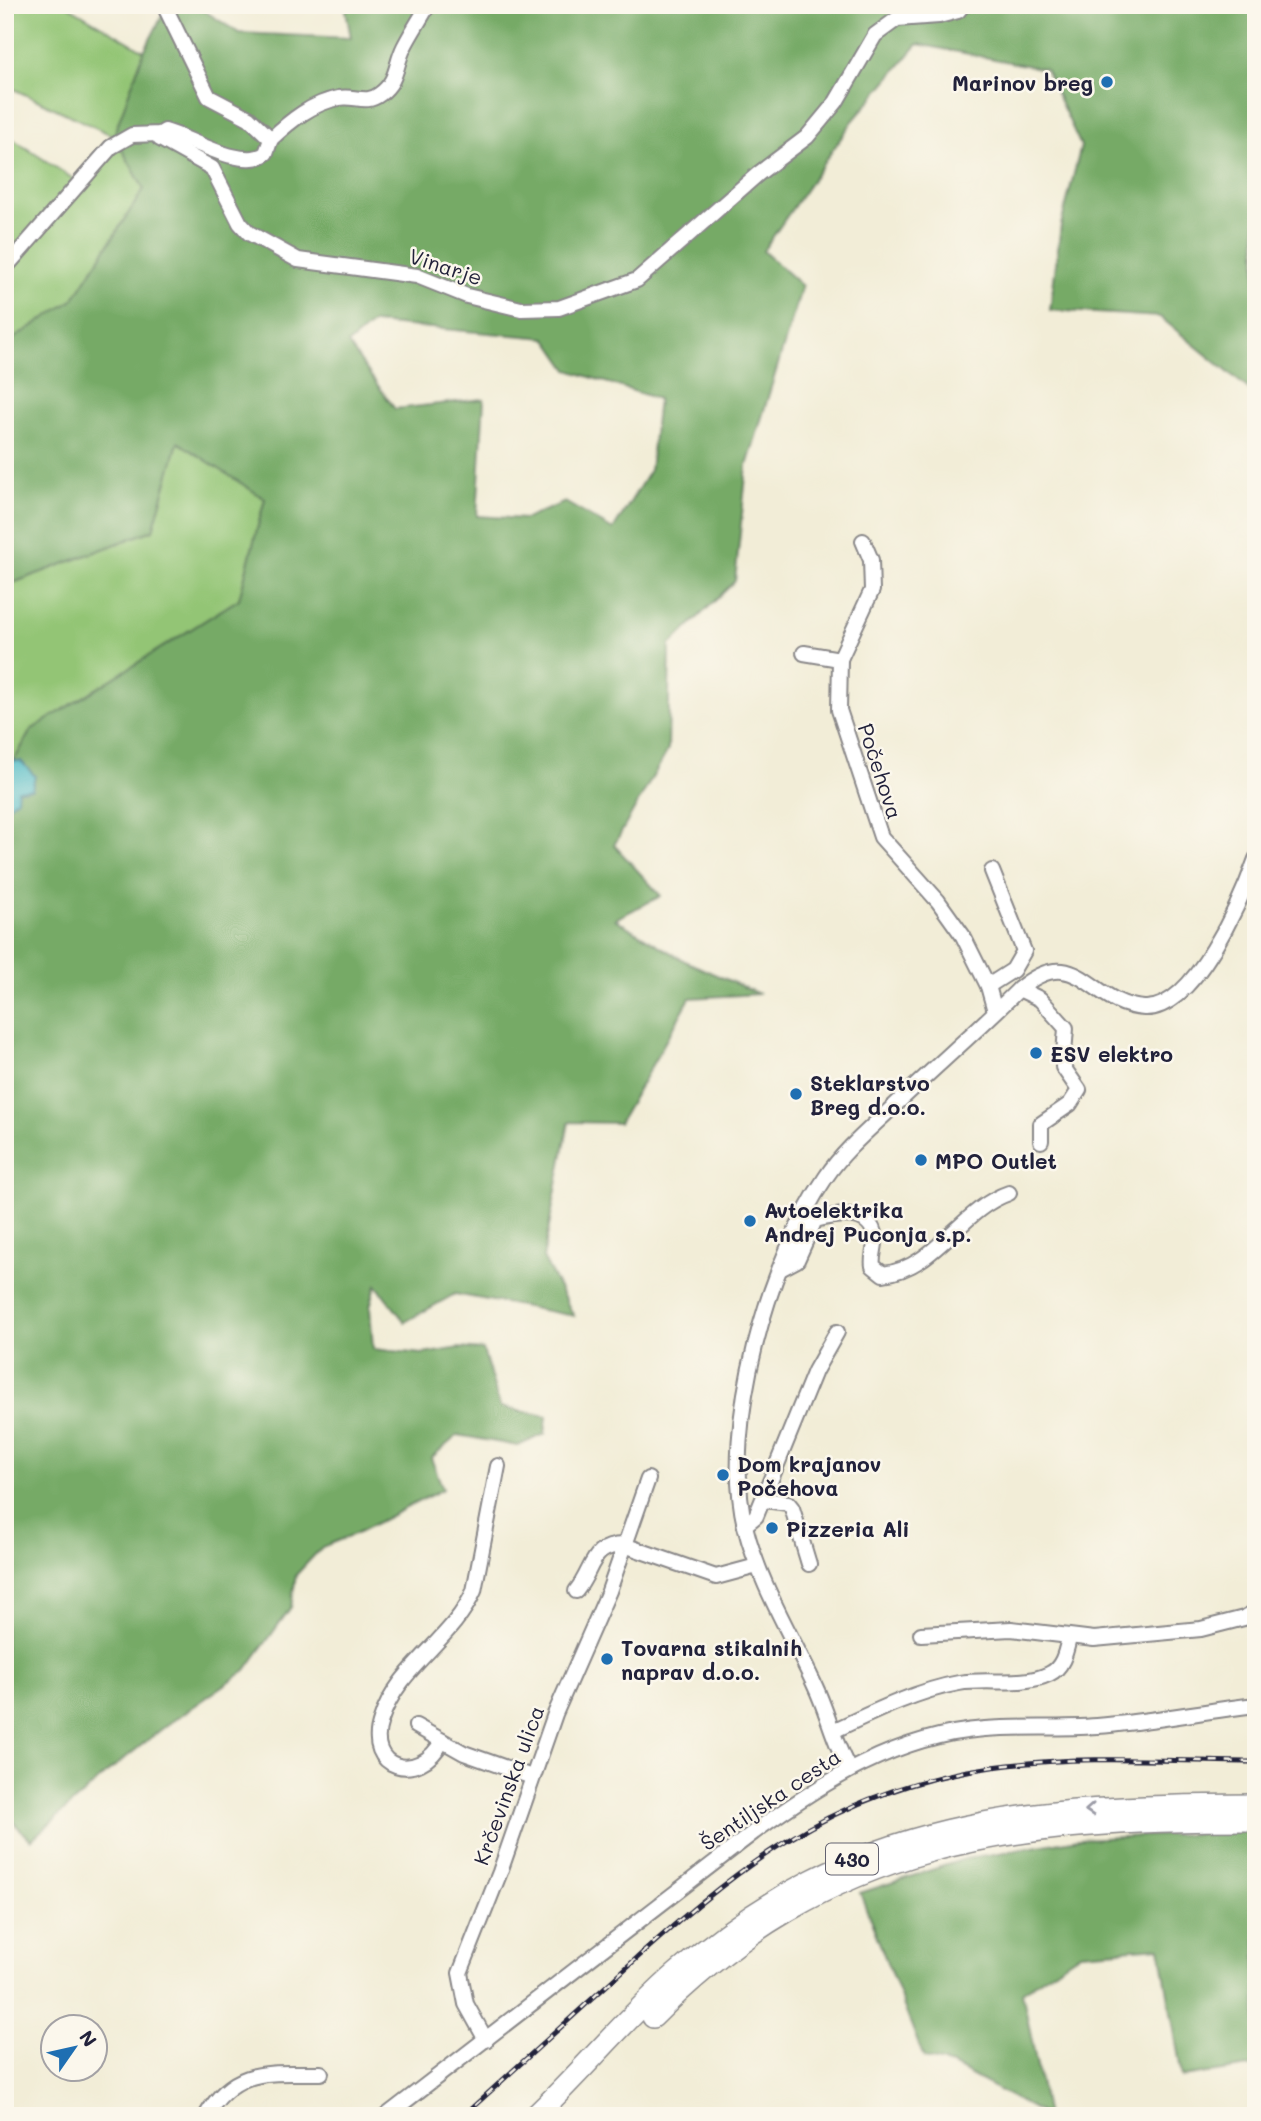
<svg xmlns="http://www.w3.org/2000/svg" width="1261" height="2121" viewBox="0 0 1261 2121" font-family="Mali,sans-serif">
	<style>
		.green { fill: #93c575; stroke: #5a7458; stroke-width: 2 }
		.forest { fill: #76aa66; stroke: #4c6650; stroke-width: 2; fill-rule: evenodd }
		.water { fill: #4bb9c4; stroke: #366e80; stroke-width: 2 }
		.lines { fill: none; stroke-linecap: round; stroke-linejoin: round }
		.minor-casing { stroke: #8a8889; stroke-width: 18 }
		.highway-casing { stroke: #8a8889; stroke-width: 24 }
		.minor { stroke: #fff; stroke-width: 14 }
		.highway { stroke: #fff; stroke-width: 21 }
		.rail-casing { stroke: #22223b; stroke-width: 5 }
		.rail { stroke: #fbf7ec; stroke-width: 2.5; stroke-dasharray: 8; stroke-linecap: butt }
		.oneway { stroke: #9c9ca7 }
		.poi-dot { fill: #1f6fb2; stroke: #fbf7ec; stroke-width: 2.5 }
		.labels { text-anchor: middle; dominant-baseline: central; stroke-width: 5; stroke-linejoin: round; paint-order: stroke }
		.shield { fill: #fbf7ec; stroke: #636270; stroke-width: 2 }
		.shield-label { font-size: 19px; font-weight: bold; fill: #22223b }
		.poi-label { font-size: 21px; font-weight: bold; fill: #22223b; stroke: #fbf7ec; text-anchor: start }
		.street-label { font-size: 21px; fill: #22223b; stroke: #fbf7ec }
	</style>
	<rect width="100%" height="100%" fill="#fbf7ec"/>
	<filter id="ink" filterUnits="userSpaceOnUse"><feTurbulence type="fractalNoise" baseFrequency=".0143" numOctaves="2"/><feDisplacementMap in="SourceGraphic" scale="14" xChannelSelector="R" yChannelSelector="G"/><feConvolveMatrix kernelMatrix="1 2 1 2 8 2 1 2 1" color-interpolation-filters="sRGB"/></filter>
	<filter id="wash" filterUnits="userSpaceOnUse"><feTurbulence type="fractalNoise" baseFrequency=".00686" numOctaves="4" result="noise"/><feDisplacementMap in="SourceGraphic" scale="28" xChannelSelector="R" yChannelSelector="G"/><feGaussianBlur stdDeviation="1.57" result="paint"/><feColorMatrix in="noise" values="0 0 0 0 0 0 0 0 0 0 0 0 0 0 0 0 0 1.4 0 .05"/><feComposite in="paint" operator="in"/></filter>
	<g filter="url(#wash)">
		<rect width="100%" height="100%" fill="#f2edd7"/>
		<g class="green">
			<path d="M5,5h61l78,46 -30,84 30,54 -71,111 -68,44v-210l70,46 39,-44 -109,-51z"/>
			<path d="M178,442l87,56 -26,101 -208,131 -17,31 -9,-13v-162l148,-56z"/>
		</g>
		<g class="forest">
			<path d="M168,5h27l44,28 112,5 -6,-33h911v390l-96,-78 -110,-7 11,-85 20,-79 -36,-77 -127,-25 -66,78 -89,129 39,35 -55,180 -12,115 -65,64 -2,105 -54,95 47,51 -46,23 70,42 74,33 -69,4 -71,125 -50,-1 -26,136 31,58 -119,-22 -50,28 -29,-37 -6,22 3,42 50,5 36,-6 24,2 17,57 47,9 -2,18 -27,12 -60,-11 -27,23 12,31 -86,44 -35,14 -26,28 -5,32 -45,63 -79,55 -58,46 -78,69 -21,-21 -5,3v-1012l9,-49 17,-31 208,-131 26,-100 -87,-57 -25,88 -148,56v-242l68,-44 71,-111 -30,-54 30,-84zM373,323l173,15 22,32 90,29 -8,71 -37,60 -48,-28 -40,17 -48,-3 7,-117 -89,10 -47,-65z"/>
			<path d="M1256,1831v235l-74,11 -22,-130 -80,6 -58,39 25,124 -95,-51 -28,-7 -64,-165 105,-34 113,-20z"/>
		</g>
		<path class="water" d="M5,748l9,13h7l14,15 -3,13 -14,1 -1,9 -12,11z"/>
	</g>
	<g filter="url(#ink)">
		<g class="lines">
			<g class="minor-casing">
				<g id="minor">
					<path d="M160,134v5l52,29 28,55 9,10 49,27 119,16 50,20 54,13 38,-1 78,-28 121,-106 49,-37 29,-35 39,-67 22,-16 42,-3 19,-5 5,-6"/>
					<path d="M271,139c19,-18 41,-36 68,-41 16,-3 27,7 41,-4 18,-13 15,-29 24,-47 7,-14 16,-27 24,-42"/>
					<path d="M5,268l106,-121 21,-12 28,-1 5,-3c26,7 79,40 101,22l5,-14 -22,-21 -40,-21 -45,-92"/>
					<path d="M863,541l8,19 1,30 -32,69 -1,51 42,127 57,64 25,35 25,50 7,25"/>
					<path d="M804,653l36,6"/>
					<path d="M988,986l25,-16 11,-19 -32,-80"/>
					<path d="M1019,989l21,10 26,29 -3,39 16,23 -9,14 -29,20v17"/>
					<path d="M780,1269l17,-9 18,-40c20,-5 56,-13 60,18 1,10 -4,19 -2,28l10,8c52,-5 78,-65 126,-81"/>
					<path d="M764,1500l24,3 4,5 17,56"/>
					<path d="M745,1525l11,-9 59,-145 22,-39"/>
					<path d="M576,1591c18,-22 14,-46 48,-46l92,32 41,-11"/>
					<path d="M921,1634l90,-5 83,10 107,-10 43,-11 12,-7"/>
					<path d="M416,1726l48,27 68,24"/>
					<path d="M833,1731c38,-18 85,-41 126,-48 29,-5 63,4 90,-9 14,-6 17,-23 20,-36"/>
					<path d="M442,1741c-23,44 -78,28 -61,-21 17,-54 71,-79 93,-129l24,-125"/>
					<path d="M849,1769c-15,-25 -21,-56 -34,-83 -24,-52 -56,-103 -70,-160 -24,-99 24,-266 81,-349 18,-27 45,-49 69,-72 41,-39 84,-76 124,-116 59,-49 70,16 125,19 50,3 98,-110 112,-149"/>
					<path d="M486,2040l-20,-36 -6,-31 40,-101 55,-158 54,-123 39,-112"/>
					<path d="M206,2116c29,-51 66,-42 115,-43"/>
					<path d="M386,2116l368,-284c69,-50 143,-97 231,-103 37,-3 74,0 112,-3 53,-4 106,-15 159,-21"/>
				</g>
			</g>
			<g class="highway-casing">
				<g id="highway">
					<path d="M653,2017c178,-180 361,-197 603,-197"/>
					<path d="M535,2116c49,-46 92,-100 142,-143 180,-157 350,-167 579,-168"/>
				</g>
			</g>
			<use href="#minor" class="minor"/>
			<use href="#highway" class="highway"/>
			<g class="rail-casing">
				<path id="rail" d="M463,2116c51,-46 102,-93 153,-139 116,-106 214,-187 376,-210 86,-12 177,-6 264,-5"/>
			</g>
			<use href="#rail" class="rail"/>
		</g>
		<defs><path id="oneway-chevron" d="M-2-3.5L2.5 0L-2 3.5" fill="none" stroke-width="1.6" stroke-linecap="round" stroke-linejoin="round" transform="scale(1.75)"/></defs>
		<use class="oneway" href="#oneway-chevron" transform="translate(1090 1810) rotate(177)"/>
	</g>
	<g class="poi-dot">
		<circle cx="1107" cy="82" r="7"/>
		<circle cx="1036" cy="1053" r="7"/>
		<circle cx="796" cy="1094" r="7"/>
		<circle cx="921" cy="1160" r="7"/>
		<circle cx="750" cy="1221" r="7"/>
		<circle cx="723" cy="1475" r="7"/>
		<circle cx="772" cy="1528" r="7"/>
		<circle cx="607" cy="1659" r="7"/>
	</g>
	<g class="labels">
		<rect class="shield" x="826" y="1843.5" width="52" height="31" rx="5"/>
		<g class="shield-label">
			<text x="852" y="1859">430</text>
		</g>
		<g class="poi-label">
			<text x="1093" y="82" text-anchor="end">Marinov breg</text>
			<text x="1050" y="1053">ESV elektro</text>
			<text x="810" y="1082">Steklarstvo<tspan x="810" dy="24">Breg d.o.o.</tspan></text>
			<text x="935" y="1160">MPO Outlet</text>
			<text x="764" y="1209">Avtoelektrika<tspan x="764" dy="24">Andrej Puconja s.p.</tspan></text>
			<text x="737" y="1463">Dom krajanov<tspan x="737" dy="24">Počehova</tspan></text>
			<text x="786" y="1528">Pizzeria Ali</text>
			<text x="621" y="1647">Tovarna stikalnih<tspan x="621" dy="24">naprav d.o.o.</tspan></text>
		</g>
		<g class="street-label">
			<text transform="translate(446 266) rotate(18)">Vinarje</text>
			<text transform="translate(881 771) rotate(72)">Počehova</text>
			<text transform="translate(508 1785) rotate(-70)">Krčevinska ulica</text>
			<text transform="translate(770 1799) rotate(-34)">Šentiljska cesta</text>
		</g>
	</g>
	<rect width="1261" height="2121" fill="none" stroke="#fbf7ec" stroke-width="28"/>
	<g transform="translate(74 2048) rotate(56)"><circle r="33" fill="#fbf7ec" stroke="#a4a2a5" stroke-width="2"/>
	<path d="M0-5L12 26L0 18L-12 26Z" fill="#1f6fb2"/>
	<text y="-10" font-size="19" font-weight="bold" text-anchor="middle" fill="#22223b">N</text>
	</g>
</svg>
